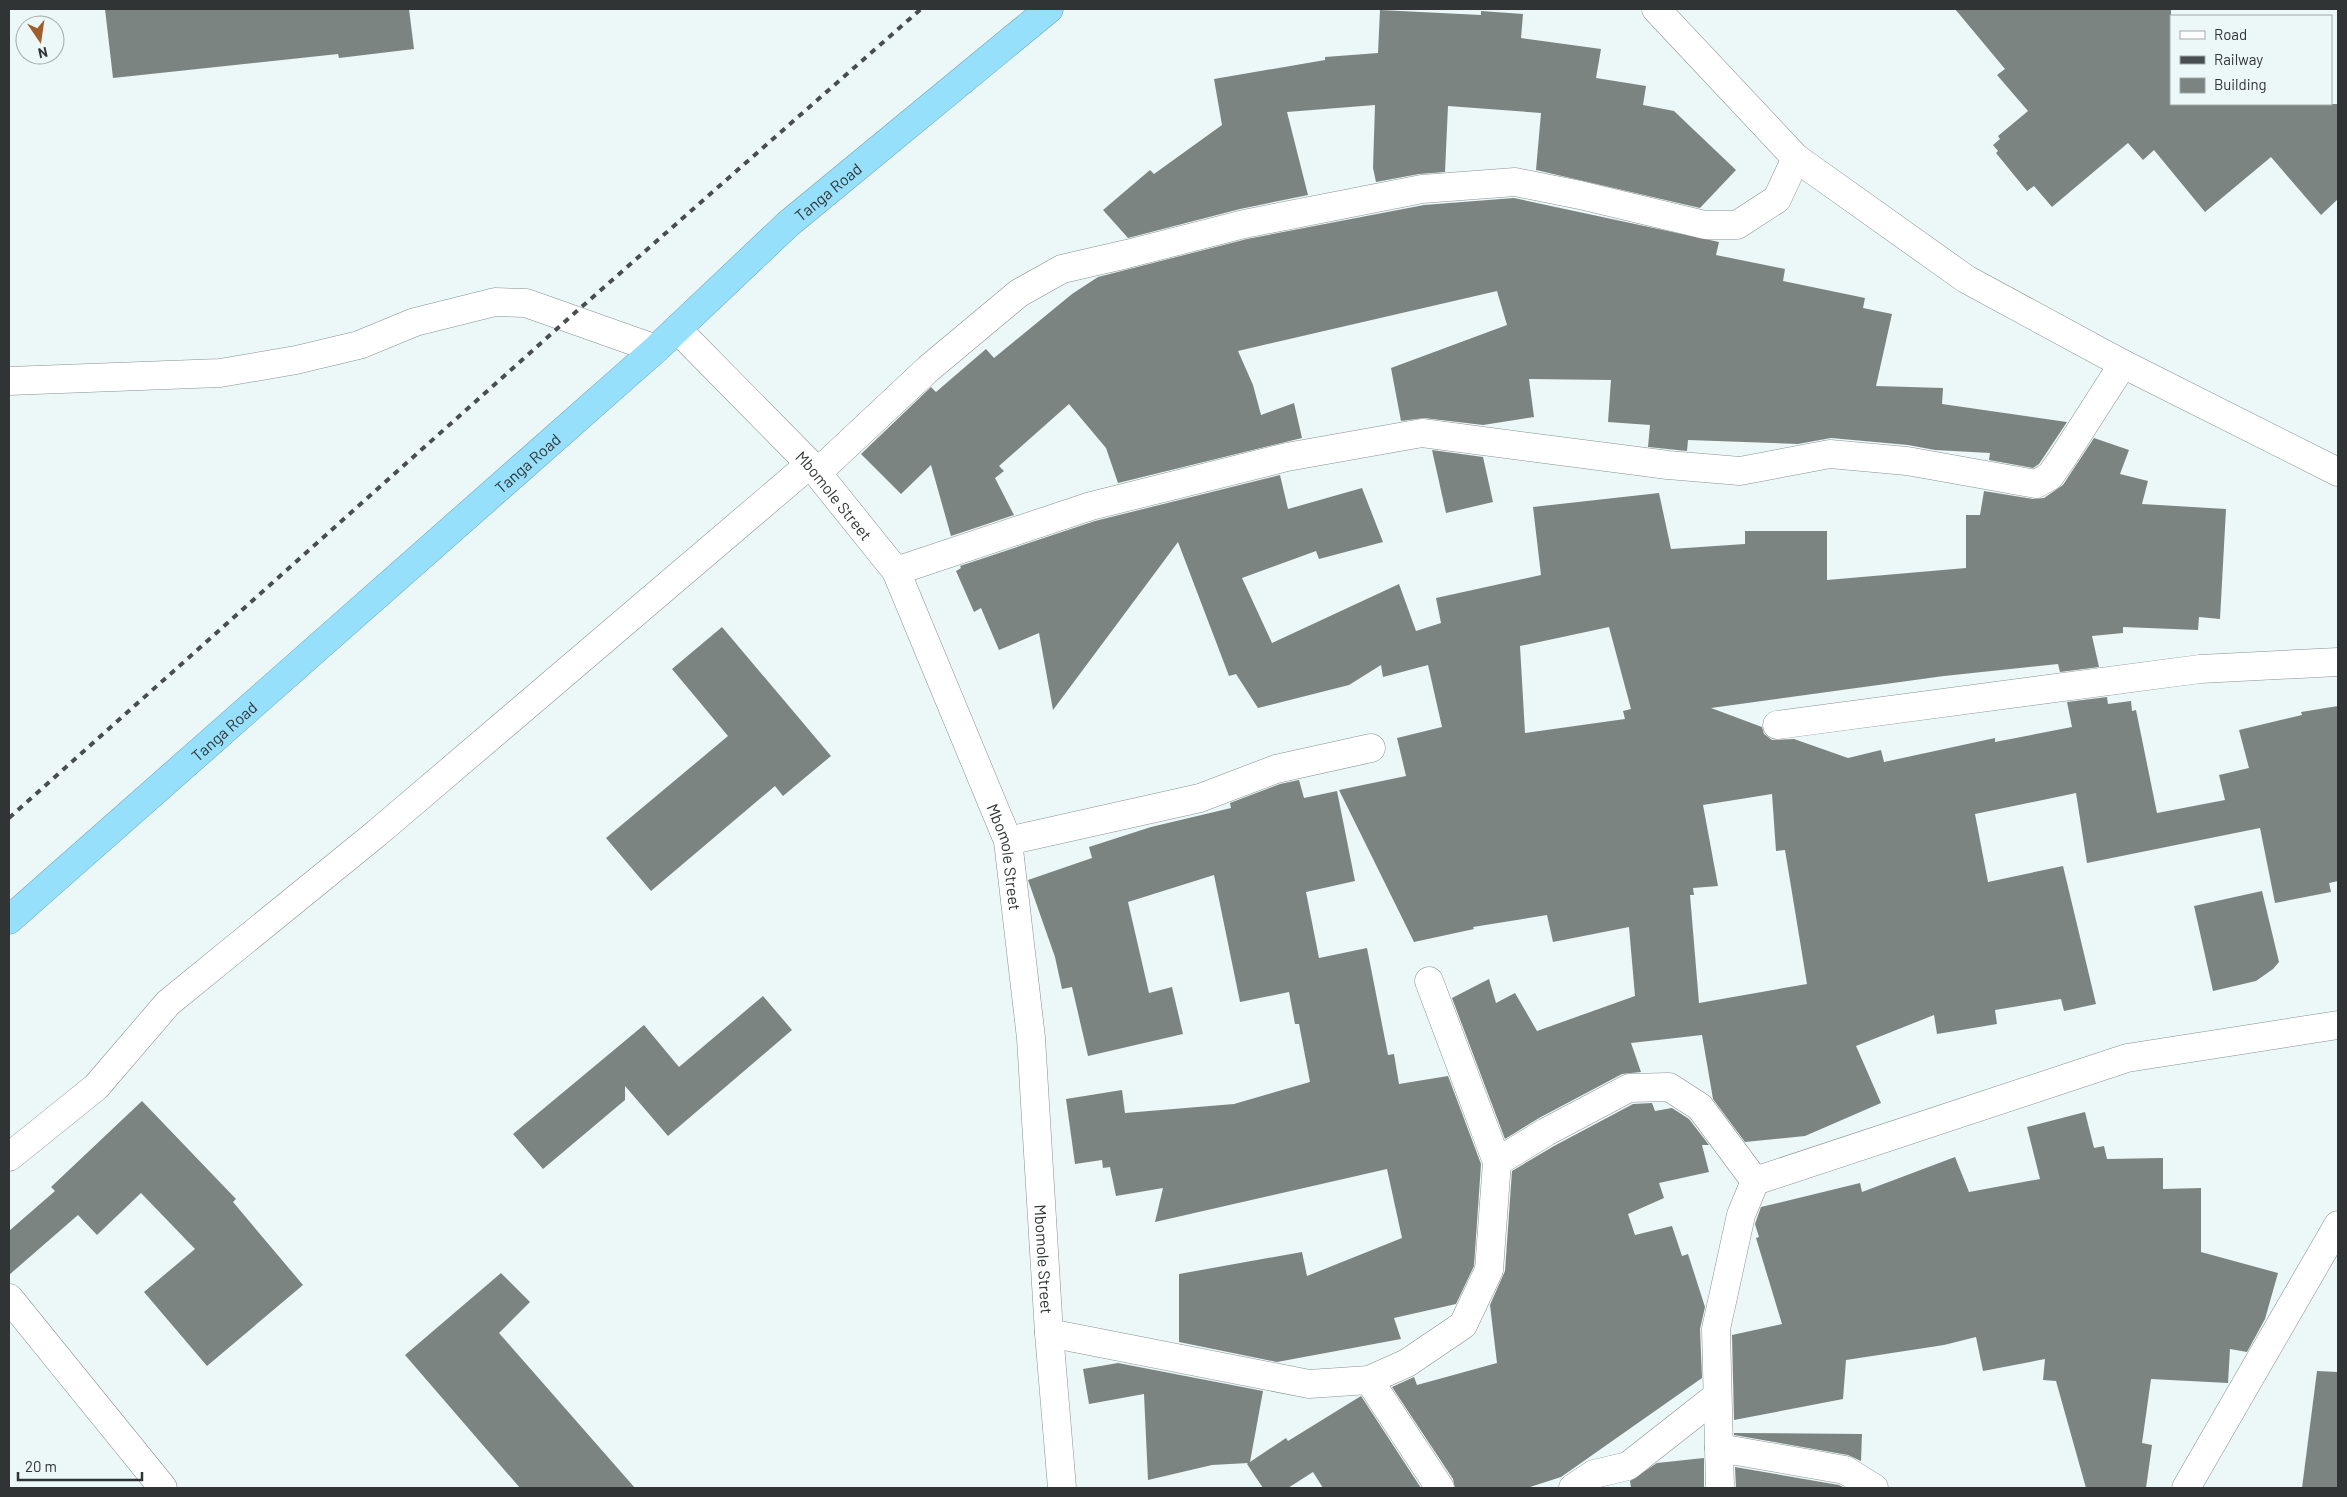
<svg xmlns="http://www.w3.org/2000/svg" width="2347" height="1497" viewBox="0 0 2347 1497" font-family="Barlow,sans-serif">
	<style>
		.building { fill: #7c8481; fill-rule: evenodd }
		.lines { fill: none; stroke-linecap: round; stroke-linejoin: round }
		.minor-casing { stroke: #879191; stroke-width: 29 }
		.highway-casing { stroke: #72a4b6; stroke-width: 29 }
		.minor { stroke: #fff; stroke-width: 28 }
		.highway { stroke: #96e0fc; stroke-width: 28 }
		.rail { stroke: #484d4d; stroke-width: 4; stroke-dasharray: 6 6; stroke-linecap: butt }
		.labels { text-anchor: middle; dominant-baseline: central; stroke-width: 4; stroke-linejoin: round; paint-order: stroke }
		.street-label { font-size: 16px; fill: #303434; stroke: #ecf7f7 }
	</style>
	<rect width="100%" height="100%" fill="#ecf7f7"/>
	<g class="building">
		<path d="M105,9h304l5,40 -75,9 -1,-4 -225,24z"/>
		<path d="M1955,9h216v95h167v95l-17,16 -50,-58 -66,55 -51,-62 -11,10 -15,-17 -76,64 -18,-21 -7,5 -31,-38 2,-2 -5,-6 7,-6 -2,-3 30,-25 -31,-36 8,-6z"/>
		<path d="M1380,10l101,5v-4l42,3 -2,24 80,11 -5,29 50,8 -3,19 31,6 62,59 -36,38 -164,-38 5,-57 -93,-7 -3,66 -26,2 -43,8 -3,-14 2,-63 -88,7 21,83 -68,14 -112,29 -25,-28 47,-40 4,4 68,-49 -8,-46 111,-19v-3l53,-4z"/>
		<path d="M1514,198l205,44 -3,13 69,14 -2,12 82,17 -2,10 29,6 -16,72 67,2 -1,16 125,18 -28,42 -6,4 -44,-8 1,-7 -55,-3 -27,-5 -77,-7 -33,6 -110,-4 -1,11 -39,-4 2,-22 -42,-3 3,-42 -82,-1 5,38 -51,8 -59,-7 -23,3 -10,-53 116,-43 -10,-34 -259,60 15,34 8,30 33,-12 8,35 -184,45 -12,-35 -37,-44 -70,62 5,5 -9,7 19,37 -63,21 -20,-71 -30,29 -40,-40 70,-67 5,5 50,-43 8,9 78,-64 26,-17 149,-38 177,-34z"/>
		<path d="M2094,438l35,12 -9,24 28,7 -6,23 84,5 -6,110 -21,-2 -1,13 -75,-3v6l-31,3 7,31 -39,5 -2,-8 -114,12 -233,32 51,19 2,7 8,6 22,-1 54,19 33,-8 3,12 111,-24v4l77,-15 -5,-25 40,-5 1,7 23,-3 1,10 4,-1 21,103 68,-13 -6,-25 30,-7 -10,-38 63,-15 -1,-3 37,-6v175l-9,2 2,9 -56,11 -15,-75 -173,35 -11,-70 -101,21 13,68 75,-16 33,138 -32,7 -3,-12 -66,11 2,14 -60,10 -3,-19 -78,31 25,57 -76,33 -60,6 -32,-43 -11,-64 -71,8 10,29 -19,2 -83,44 -34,21 -53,-141 37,-19 7,24 19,-10 22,38 98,-35 -6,-69 -76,15 -6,-27 -74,12 1,2 -60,13 -75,-152 67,-14 -9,-38 45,-11 -14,-62 -45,12 -2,-12 -32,20 -91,23 -22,-34 -7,2 -51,-134 -125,168 -14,-77 -40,17 -18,-42 -7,4 -18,-41 5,-3 -1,-2 135,-45 185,-46 8,34 74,-21 21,54 -64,17 -3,-8 -74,27 30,65 127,-59 17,47 25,-8 -5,-25 105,-23 -8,-68 126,-14 12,56 74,-5v-13h82v49l139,-12v-53h14l4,-24 49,8 11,-1 19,-13zM1609,627l22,82 -8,2 2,8 -100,14 -5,-87zM1772,794l4,57 9,-1 22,134 -108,19 -9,-108h4l-1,-7 25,-2 -15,-81z"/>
		<path d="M1432,450l51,7 10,45 -47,11z"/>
		<path d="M722,627l109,129 -48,40 -8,-10 -124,105 -45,-53 122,-102 -56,-67z"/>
		<path d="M1299,780l5,18 33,-7 18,90 -49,11 13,66 48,-10 21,107 6,-1 5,30 49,-8 33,88 -7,102 -18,38 -62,14 7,21 -124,23 -98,-20v-68l123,-22 5,24 95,-38 -15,-69 -232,53 8,-34 -47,8 -6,-29 -7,1 -1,-8 -27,4 -9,-65 56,-9 3,23 109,-9 76,-22 -11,-58h-4l-6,-32 -49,10 -26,-127 -86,27 21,91 23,-6 11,47 -95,22 -16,-69 -10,2 -7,-32 -27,-77 64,-22 -3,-11 62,-20 80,-19 -1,-5 50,-19z"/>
		<path d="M2262,891l17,71 -6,7 -17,12 -43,10 -19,-85z"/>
		<path d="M763,996l29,34 -124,106 -43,-50v14l-82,69 -30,-35 131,-109 35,42z"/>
		<path d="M142,1101l94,98 -3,3 70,83 -96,81 -63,-74 51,-43 -54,-56 -44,42 -19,-20 -69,60v-44l46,-40 -4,-4z"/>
		<path d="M1652,1103l3,8 17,-3 17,11 20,26h-7l7,27 -50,11 5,15 -36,16 7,21 37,-9 10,30 6,-2 17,53 -5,22 2,49 -141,99 -34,11h-72l-2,-9 -61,-92 22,-10 3,8 80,-22 -7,-58 15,-34 7,-100 42,-25 79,-42z"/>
		<path d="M2085,1112l9,36 10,-2 3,13 56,-1v31l38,-1v64l77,21 -13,46 -18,33 -17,-3 -2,34 -77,-4 -9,64 10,2 -6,43h-60l-30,-107 -13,-1 2,-21 -62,12 -7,-34 -32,8 -98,15 -3,39 -109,21 -2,-85 50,-11 -26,-86 3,-1 -4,-13 6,-17 99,-24 2,9 93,-35 14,35 71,-13 -13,-52z"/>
		<path d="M501,1273l29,29 -31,31 136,155h-115l-115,-133z"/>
		<path d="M1118,1363l145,28 -13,71 36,-24 2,3 73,-45 60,92h-98l-10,-16 -25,16h-25l-16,-24 1,-1 -36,2 -64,15 -4,-86 -55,10 -6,-35z"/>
		<path d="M2317,1371l21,1v116h-36z"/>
		<path d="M1734,1433l128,1 -1,27 -13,-6 -114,-20z"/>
		<path d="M1704,1458v30h-73l-1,-7 27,-18z"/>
		<path d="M1735,1467l104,18 6,3h-109z"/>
	</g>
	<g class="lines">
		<g class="minor-casing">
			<g id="minor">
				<path d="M1656,9l140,149 170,121 157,85 215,108"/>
				<path id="s1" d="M677,329l133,135 86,107 112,270 23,197 18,295 13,155"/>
				<path d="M9,381l211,-8 76,-13 63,-15 56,-23 80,-20 31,1 130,46"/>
				<path d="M817,473l111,-104 91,-76 43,-24 65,-15 117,-30 178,-35 93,-7 65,13 125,30h32l40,-26 19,-41"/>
				<path d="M896,571l195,-65 196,-49 135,-24 246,32 72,6 90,-17 77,7 129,23 14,-8 12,-17 61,-95"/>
				<path d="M1777,725l423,-56 138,-7"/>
				<path d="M1008,841l192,-43 76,-29 95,-21"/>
				<path d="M9,1157l87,-70 72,-84 209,-170 433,-369"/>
				<path d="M1497,1162l49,-30 83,-44 40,-1 31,20 55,74"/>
				<path d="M9,1298l154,190"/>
				<path d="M1049,1333l260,51 60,-4 38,-17 56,-38 26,-55 8,-108 -68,-181"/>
				<path d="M1369,1380l71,108"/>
				<path d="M1719,1448l126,22 29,18"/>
				<path d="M1573,1488l21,-14 34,-8 89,-70"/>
				<path d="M1720,1488l-4,-159 25,-114 14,-34 372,-123 211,-33"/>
				<path d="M2186,1488l152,-263"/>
			</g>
		</g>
		<g class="highway-casing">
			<g id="highway">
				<path id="s2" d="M9,920l647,-571 132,-125 261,-215"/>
			</g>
		</g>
		<use href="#minor" class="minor"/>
		<use href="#highway" class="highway"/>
		<path class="rail" d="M9,818l560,-500 352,-309"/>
	</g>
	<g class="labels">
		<g class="street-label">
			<text stroke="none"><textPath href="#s2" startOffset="1096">Tanga Road</textPath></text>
			<text stroke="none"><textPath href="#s2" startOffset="691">Tanga Road</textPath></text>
			<text stroke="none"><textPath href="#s1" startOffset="229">Mbomole Street</textPath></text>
			<text stroke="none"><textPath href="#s2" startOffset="286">Tanga Road</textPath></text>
			<text stroke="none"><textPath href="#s1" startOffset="634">Mbomole Street</textPath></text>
			<text stroke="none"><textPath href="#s1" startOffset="1039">Mbomole Street</textPath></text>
		</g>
	</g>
	<rect width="2347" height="1497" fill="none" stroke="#303434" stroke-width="20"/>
	<rect x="2170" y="15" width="162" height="90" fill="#ecf7f7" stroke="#a1a9a9"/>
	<rect x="2180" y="31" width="25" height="8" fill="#ffffff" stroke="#a1a9a9"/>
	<text x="2214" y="40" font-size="15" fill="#303434">Road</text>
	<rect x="2180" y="56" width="25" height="8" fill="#484d4d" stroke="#a1a9a9"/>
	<text x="2214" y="65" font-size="15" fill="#303434">Railway</text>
	<rect x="2180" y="78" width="25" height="15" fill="#7c8481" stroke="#a1a9a9"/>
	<text x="2214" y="90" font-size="15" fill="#303434">Building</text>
	<g transform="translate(40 40) rotate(167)"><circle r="24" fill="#ecf7f7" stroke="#a1a9a9"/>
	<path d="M0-4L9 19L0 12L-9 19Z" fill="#a05f2a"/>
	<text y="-8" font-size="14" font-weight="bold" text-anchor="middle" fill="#303434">N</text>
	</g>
	<path d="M18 1472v8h124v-8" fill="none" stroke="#303434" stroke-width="2.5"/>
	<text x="25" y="1472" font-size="15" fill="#303434" stroke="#ecf7f7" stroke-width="4" paint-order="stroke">20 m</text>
</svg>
